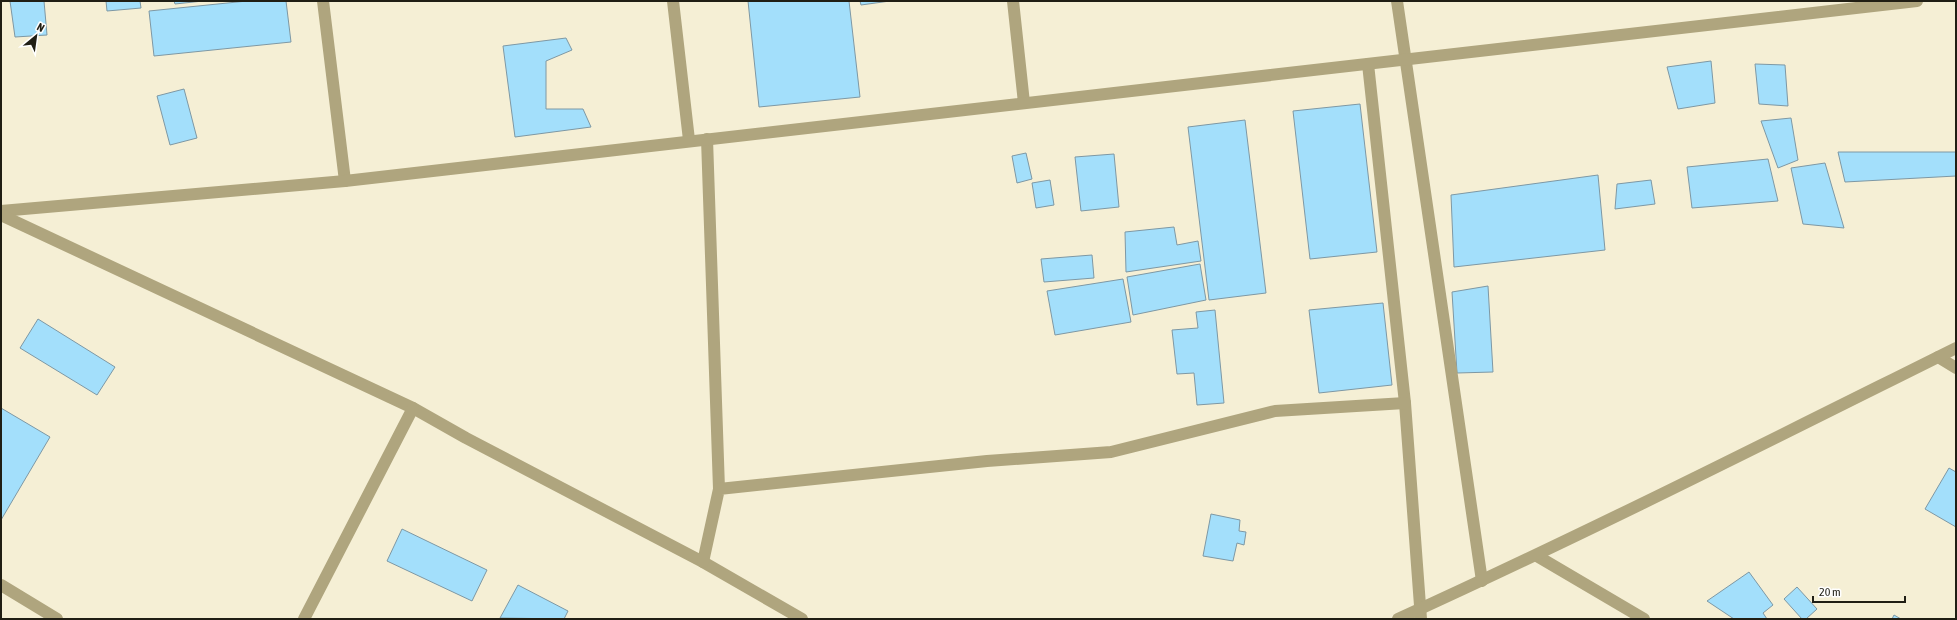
<svg xmlns="http://www.w3.org/2000/svg" width="1957" height="620" viewBox="0 0 1957 620" font-family="'Asap Condensed',sans-serif">
	<style>
		.building { fill: #a3dffb; stroke: #7e98a4 }
		.lines { fill: none; stroke-linecap: round; stroke-linejoin: round }
		.street { stroke: #afa57e; stroke-width: 12 }
	</style>
	<rect width="100%" height="100%" fill="#f5efd5"/>
	<g class="building">
		<path d="M10,1h34l3,34 -32,2z"/>
		<path d="M106,1h34l1,7 -34,3z"/>
		<path d="M174,1h29l-28,3z"/>
		<path d="M247,1h39l5,41 -137,14 -5,-45z"/>
		<path d="M748,1h101l11,96 -101,10z"/>
		<path d="M860,1h30l-29,4z"/>
		<path d="M566,38l6,12 -26,11v48h37l8,18 -76,10 -12,-91z"/>
		<path d="M1711,61l4,42 -37,6 -11,-42z"/>
		<path d="M1755,64l30,1 3,41 -29,-2z"/>
		<path d="M184,89l13,49 -27,7 -13,-49z"/>
		<path d="M1360,104l17,148 -67,7 -17,-148z"/>
		<path d="M1791,118l7,42 -20,8 -17,-47z"/>
		<path d="M1245,120l21,173 -57,7 -21,-173z"/>
		<path d="M1838,152h118v24l-111,6z"/>
		<path d="M1026,153l6,26 -15,4 -5,-27z"/>
		<path d="M1114,154l5,53 -38,4 -6,-54z"/>
		<path d="M1768,159l10,42 -86,7 -5,-41z"/>
		<path d="M1825,163l19,65 -41,-4 -12,-56z"/>
		<path d="M1598,175l7,75 -151,17 -3,-72z"/>
		<path d="M1050,180l4,25 -18,3 -4,-25z"/>
		<path d="M1651,180l4,24 -40,5 2,-25z"/>
		<path d="M1174,227l3,18 21,-4 3,20 -75,11 -1,-40z"/>
		<path d="M1092,255l2,23 -50,4 -3,-23z"/>
		<path d="M1200,264l6,36 -73,15 -6,-38z"/>
		<path d="M1123,279l8,43 -76,13 -8,-44z"/>
		<path d="M1488,286l5,86 -36,1 -5,-81z"/>
		<path d="M1383,303l9,82 -73,8 -10,-83z"/>
		<path d="M1215,310l9,93 -27,2 -3,-32 -17,1 -5,-44 26,-2 -2,-16z"/>
		<path d="M38,319l77,48 -18,28 -77,-47z"/>
		<path d="M1,408l49,29 -49,83z"/>
		<path d="M1949,468l7,4v55l-31,-18z"/>
		<path d="M1211,514l29,6 -1,11 7,1 -2,13 -7,-2 -4,18 -30,-5z"/>
		<path d="M402,529l85,41 -15,31 -85,-40z"/>
		<path d="M1749,572l24,33 -10,8 4,6h-33l-27,-18z"/>
		<path d="M518,585l50,26 -4,8 -64,-1z"/>
		<path d="M1797,587l20,22 -11,10h-4l-18,-20z"/>
		<path d="M1894,615l7,4h-9z"/>
	</g>
	<g class="lines">
		<g class="street">
			<path d="M323,1l22,180"/>
			<path d="M673,1l16,139"/>
			<path d="M1013,1l11,102"/>
			<path d="M1397,1l85,580"/>
			<path d="M1368,64l37,339 16,216"/>
			<path d="M707,139l12,350"/>
			<path d="M1,211l344,-30 1572,-180"/>
			<path d="M1,215l412,193 53,30 237,124 99,57"/>
			<path d="M1938,357l18,11"/>
			<path d="M1537,556l107,63"/>
			<path d="M703,562l16,-73 268,-28 124,-9 164,-41 130,-8"/>
			<path d="M1,585l56,34"/>
			<path d="M304,619l109,-211"/>
			<path d="M1398,619c189,-86 373,-179 558,-271"/>
		</g>
	</g>
	<rect width="1957" height="620" fill="none" stroke="#201e14" stroke-width="4"/>
	<g transform="translate(36 36) rotate(29)" stroke="#ffffff" stroke-width="3" paint-order="stroke">
	<path d="M0-3L7 15L0 10L-7 15Z" fill="#201e14"/>
	<text y="-6" font-size="11" font-weight="bold" text-anchor="middle" fill="#201e14">N</text>
	</g>
	<path d="M1813 596v6h92v-6" fill="none" stroke="#201e14" stroke-width="2"/>
	<text x="1819" y="596" font-size="12" fill="#201e14" stroke="#ffffff" stroke-width="3" paint-order="stroke">20 m</text>
</svg>
